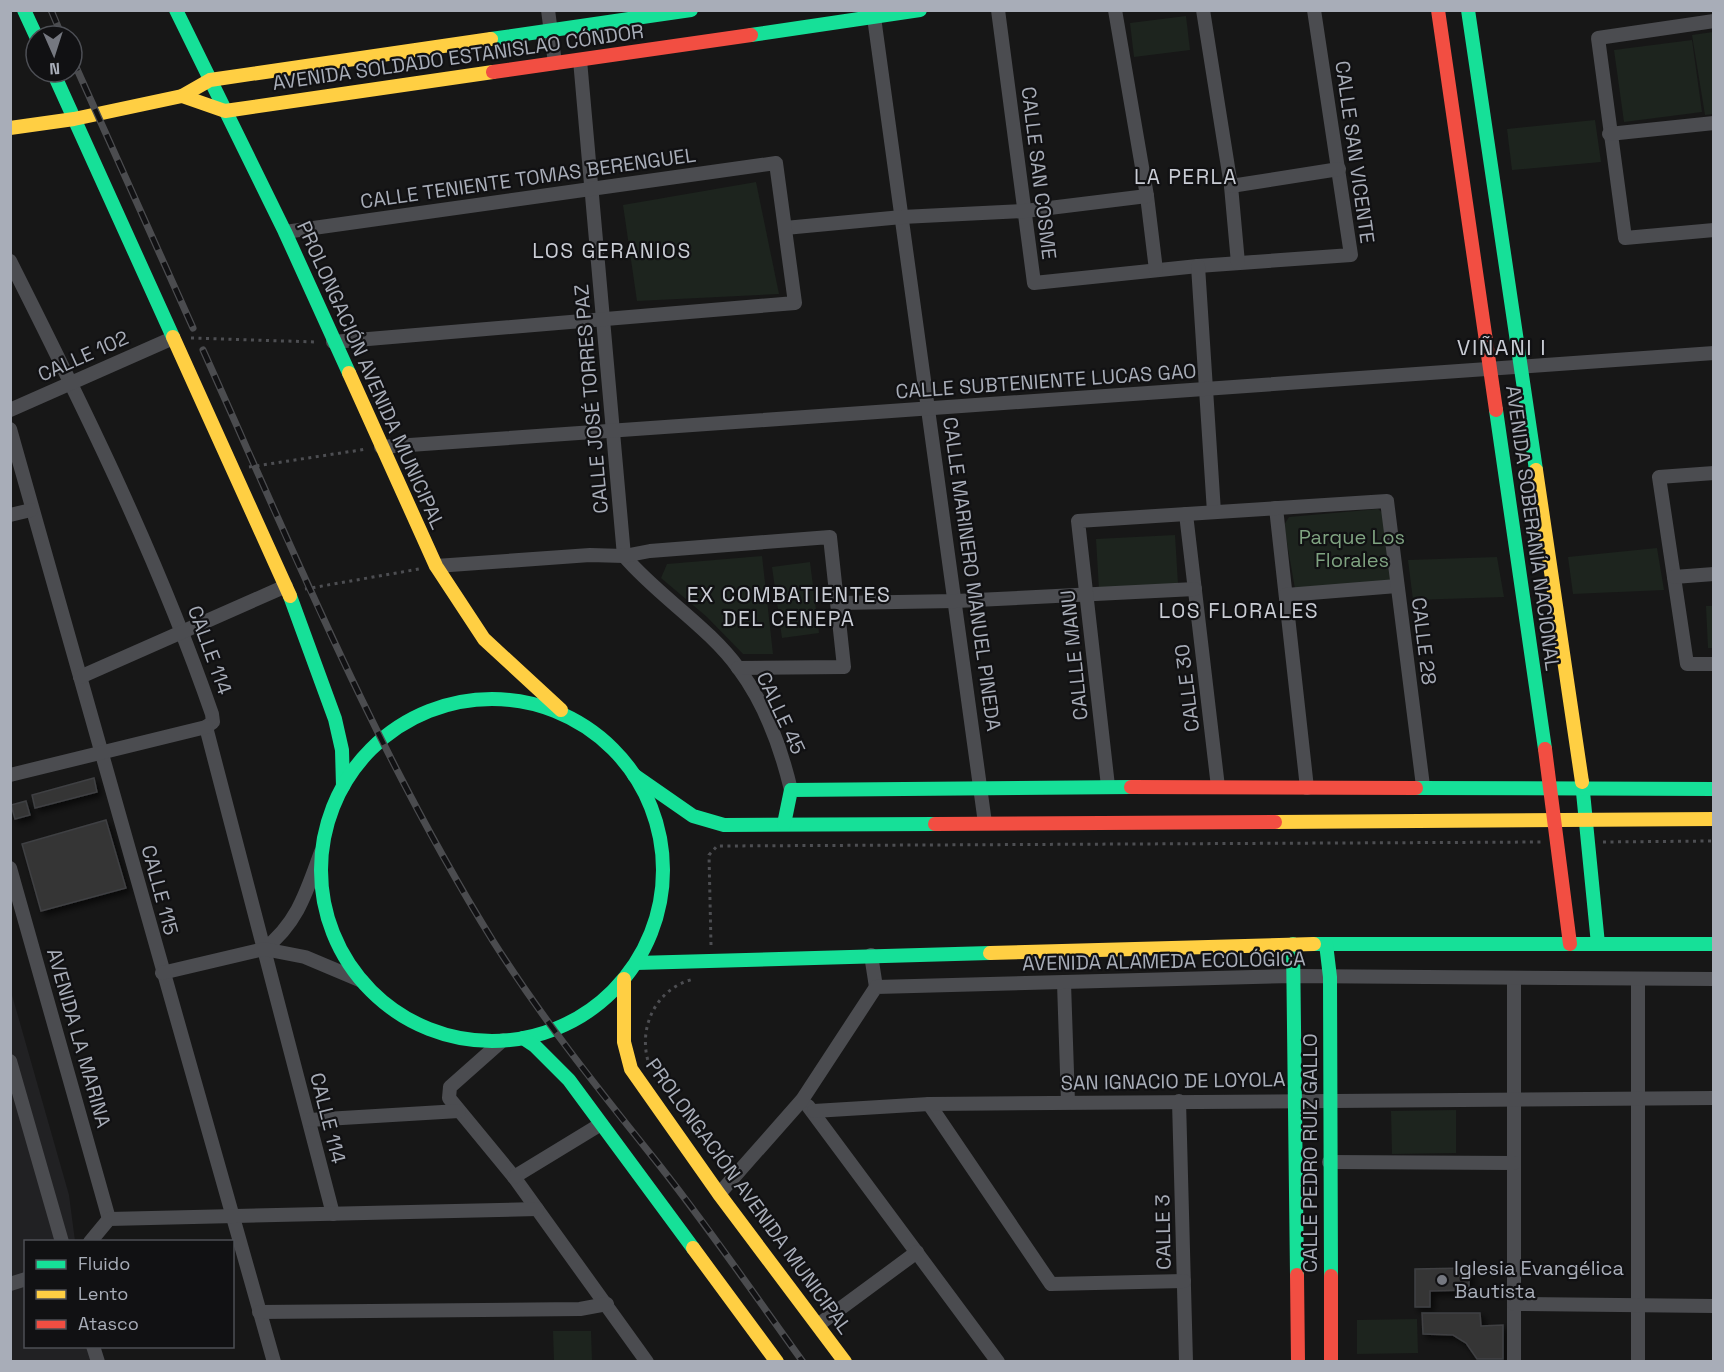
<svg xmlns="http://www.w3.org/2000/svg" width="1724" height="1372" viewBox="0 0 1724 1372" font-family="'Space Grotesk',sans-serif">
	<style>
		.built { fill: #212123 }
		.green { fill: #1d241e }
		.building { fill: #353536; stroke: #3f4043; stroke-width: 1.5; filter: url(#shadow) }
		.lines { fill: none; stroke-linecap: round; stroke-linejoin: round }
		.path { stroke: #4d4e52; stroke-width: 3; stroke-dasharray: 3 4.5; stroke-linecap: butt }
		.street { stroke: #4b4c50; stroke-width: 14 }
		.fast { stroke: #16e098; stroke-width: 14 }
		.slow { stroke: #ffcf43; stroke-width: 14 }
		.jam { stroke: #f24e42; stroke-width: 14 }
		.rail-casing { stroke: #4b4c4f; stroke-width: 7 }
		.rail { stroke: #111113; stroke-width: 4.5; stroke-dasharray: 14; stroke-linecap: butt }
		.poi-dot { fill: #757880; stroke: #111113; stroke-width: 2 }
		.labels { text-anchor: middle; dominant-baseline: central; stroke-width: 4.5; stroke-linejoin: round; paint-order: stroke }
		.street-label { font-size: 20px; fill: #a8adb8; stroke: #111113 }
		.park-label { font-size: 20px; fill: #7fa381; stroke: #111113 }
		.poi-label { font-size: 20px; fill: #a8adb8; stroke: #111113; text-anchor: start }
		.neighbourhood-label { font-size: 21px; letter-spacing: 1.5px; fill: #c9ccd4; stroke: #111113 }
		.quarter-label { font-size: 22px; letter-spacing: 1.5px; fill: #c9ccd4; stroke: #111113 }
	</style>
	<defs>
		<filter id="shadow"><feDropShadow dx="4" dy="4" stdDeviation="3" flood-color="#0009"/></filter>
	</defs>
	<rect width="100%" height="100%" fill="#171717"/>
	<path class="built" d="M10,988l59,207 6,46 -49,1v104l64,1 2,14h-81z"/>
	<g class="green">
		<path d="M1186,16l4,34 -56,7 -4,-34z"/>
		<path d="M1713,32v82l-8,1 -13,-80z"/>
		<path d="M1692,40l10,72 -78,10 -10,-72z"/>
		<path d="M1595,120l6,42 -89,8 -5,-41z"/>
		<path d="M756,182l23,112 -142,7 -14,-96z"/>
		<path d="M1378,509l7,6 6,68 -96,6 -11,-64 5,-8z"/>
		<path d="M1175,535l3,49 -79,5 -3,-50z"/>
		<path d="M1657,548l7,42 -91,4 -5,-37z"/>
		<path d="M762,556l11,98h-30l-36,-37 -46,-39 6,-14z"/>
		<path d="M1497,557l7,40 -91,3 -5,-40z"/>
		<path d="M810,562l9,71 -37,5 -10,-71z"/>
		<path d="M1706,606h7v42h-5z"/>
		<path d="M1456,1110v43l-64,1 -1,-43z"/>
		<path d="M1417,1319l1,34 -61,1v-34z"/>
		<path d="M553,1331h38l1,30h-38z"/>
	</g>
	<g class="building">
		<path d="M94,778l3,14 -62,16 -3,-13z"/>
		<path d="M26,801l4,14 -15,4 -4,-14z"/>
		<path d="M106,820l20,68 -85,23 -19,-67z"/>
		<path d="M1469,1268v22l-39,1v16h-15v-38z"/>
		<path d="M1422,1313h58l1,13 22,-1v34h-26l-11,-16 -13,-8 -30,-1z"/>
	</g>
	<g class="lines">
		<g class="path">
			<path d="M191,338l125,4"/>
			<path d="M249,467l118,-18"/>
			<path d="M305,589l114,-20"/>
			<path d="M1603,842l111,-1"/>
			<path d="M711,945l-2,-90 8,-9 826,-4"/>
			<path d="M650,1067c-14,-37 5,-79 44,-88"/>
		</g>
		<g class="street">
			<path d="M548,10l7,53"/>
			<path d="M873,10l112,813"/>
			<path d="M998,10l36,273 164,-17 153,-11 -37,-245"/>
			<path d="M1115,10l32,186 9,74"/>
			<path d="M1203,10l28,176 7,77"/>
			<path d="M1714,21l-116,17 27,200 89,-8"/>
			<path d="M580,60l44,496"/>
			<path d="M1609,134l105,-11"/>
			<path d="M1231,186l108,-17"/>
			<path d="M785,228l117,-11 123,-6 122,-15"/>
			<path d="M285,232l491,-69 19,140 -462,39"/>
			<path d="M10,261c74,147 148,297 202,453l1,8 -7,5 127,487"/>
			<path d="M1198,266l16,246"/>
			<path d="M10,410l163,-72"/>
			<path d="M10,429l264,933"/>
			<path d="M381,447l1333,-94"/>
			<path d="M1714,473l-55,4 28,187h27"/>
			<path d="M1276,508l31,280"/>
			<path d="M1186,514l32,273"/>
			<path d="M10,515l21,-5"/>
			<path d="M624,556c34,40 85,71 115,113 26,35 42,79 52,121"/>
			<path d="M436,566l154,-11 34,1 26,-5 180,-14 14,130 -106,1"/>
			<path d="M1674,577l40,-3"/>
			<path d="M1286,595l111,-9"/>
			<path d="M838,603l118,-2 239,-12"/>
			<path d="M80,677l206,-91"/>
			<path d="M10,775l196,-48"/>
			<path d="M1108,786l-30,-265 309,-20 36,285"/>
			<path d="M10,868l99,351"/>
			<path d="M264,949c34,-26 43,-59 57,-97"/>
			<path d="M871,955l5,32"/>
			<path d="M162,973l102,-24 41,8 57,24"/>
			<path d="M1514,978v384"/>
			<path d="M1638,979v383"/>
			<path d="M1064,983l4,119"/>
			<path d="M503,1040l-53,47 -1,11 65,79 133,185"/>
			<path d="M10,1061l52,181"/>
			<path d="M1179,1101l7,261"/>
			<path d="M929,1104l122,180 133,-3"/>
			<path d="M808,1106l190,256"/>
			<path d="M814,1111l115,-7 785,-6"/>
			<path d="M309,1120l150,-9"/>
			<path d="M1329,1162l185,1"/>
			<path d="M514,1177l87,-53"/>
			<path d="M719,1194l83,-94 74,-113 417,-11 421,3"/>
			<path d="M90,1242l19,-23 428,-10"/>
			<path d="M10,1284l16,-5"/>
			<path d="M1514,1304l200,2"/>
			<path d="M259,1312l321,-3 27,-5"/>
			<path d="M818,1325l99,-73"/>
			<path d="M93,1346l5,16"/>
		</g>
		<g class="fast">
			<path d="M24,10l12,26"/>
			<path d="M176,10l109,222 64,141"/>
			<path d="M1468,10l68,460"/>
			<path d="M751,35l169,-25"/>
			<path d="M491,39l200,-29"/>
			<path d="M53,72l120,265"/>
			<path d="M1496,410l49,339"/>
			<path d="M290,596l45,123 7,31 1,36"/>
			<circle cx="492" cy="870" r="171"/>
			<path d="M634,775l59,41 31,9 211,-1"/>
			<path d="M1582,782l16,162"/>
			<path d="M1416,788l298,1"/>
			<path d="M784,824l7,-34 340,-3"/>
			<path d="M1293,944l4,331"/>
			<path d="M1314,944h400"/>
			<path d="M1326,944l4,33 1,299"/>
			<path d="M636,963l354,-10"/>
			<path d="M523,1038l12,8 34,34 124,168"/>
		</g>
		<g class="slow">
			<path d="M182,96l43,15 268,-39"/>
			<path d="M10,128l64,-9 108,-23 28,-16 281,-41"/>
			<path d="M173,337l117,259"/>
			<path d="M349,373l87,193 48,73 77,71"/>
			<path d="M1536,470l46,312"/>
			<path d="M1275,822l439,-3"/>
			<path d="M990,953l324,-9"/>
			<path d="M624,979v63l7,27 88,125 126,168"/>
			<path d="M693,1248l84,114"/>
		</g>
		<g class="jam">
			<path d="M1438,10l58,400"/>
			<path d="M493,72l258,-37"/>
			<path d="M1545,749l25,195"/>
			<path d="M1131,787l285,1"/>
			<path d="M935,824l340,-2"/>
			<path d="M1297,1275l1,87"/>
			<path d="M1331,1276v86"/>
		</g>
		<g class="rail-casing">
			<g id="rail">
				<path d="M51,10l11,26"/>
				<path d="M72,58l121,270"/>
				<path d="M203,350c90,200 174,404 290,591 48,76 103,145 159,215 53,66 101,137 151,206"/>
			</g>
		</g>
		<use href="#rail" class="rail"/>
	</g>
	<circle class="poi-dot" cx="1442" cy="1280" r="6"/>
	<g class="labels">
		<g class="street-label">
			<text transform="translate(458 57) rotate(-8)">AVENIDA SOLDADO ESTANISLAO CÓNDOR</text>
			<text transform="translate(1355 152) rotate(82)">CALLE SAN VICENTE</text>
			<text transform="translate(1039 173) rotate(83)">CALLE SAN COSME</text>
			<text transform="translate(528 178) rotate(-8)">CALLE TENIENTE TOMAS BERENGUEL</text>
			<text transform="translate(83 356) rotate(-24)">CALLE 102</text>
			<text transform="translate(371 375) rotate(66)">PROLONGACIÓN AVENIDA MUNICIPAL</text>
			<text transform="translate(1046 381) rotate(-4)">CALLE SUBTENIENTE LUCAS GAO</text>
			<text transform="translate(591 399) rotate(-95)">CALLE JOSÉ TORRES PAZ</text>
			<text transform="translate(1533 528) rotate(82)">AVENIDA SOBERANÍA NACIONAL</text>
			<text transform="translate(972 574) rotate(82)">CALLE MARINERO MANUEL PINEDA</text>
			<text transform="translate(1424 641) rotate(83)">CALLE 28</text>
			<text transform="translate(210 650) rotate(70)">CALLE 114</text>
			<text transform="translate(1074 655) rotate(-96)">CALLLE MANU</text>
			<text transform="translate(1187 688) rotate(-97)">CALLE 30</text>
			<text transform="translate(781 713) rotate(65)">CALLE 45</text>
			<text transform="translate(160 890) rotate(75)">CALLE 115</text>
			<text transform="translate(1164 961) rotate(-1)">AVENIDA ALAMEDA ECOLÓGICA</text>
			<text transform="translate(79 1038) rotate(74)">AVENIDA LA MARINA</text>
			<text transform="translate(1173 1081) rotate(-1)">SAN IGNACIO DE LOYOLA</text>
			<text transform="translate(328 1118) rotate(76)">CALLE 114</text>
			<text transform="translate(1310 1153) rotate(-90)">CALLE PEDRO RUIZ GALLO</text>
			<text transform="translate(749 1196) rotate(54)">PROLONGACIÓN AVENIDA MUNICIPAL</text>
			<text transform="translate(1163 1232) rotate(-91)">CALLE 3</text>
		</g>
		<g class="park-label">
			<text x="1352" y="537">Parque Los<tspan x="1352" dy="23">Florales</tspan></text>
		</g>
		<g class="poi-label">
			<text x="1454" y="1268">Iglesia Evangélica<tspan x="1454" dy="23">Bautista</tspan></text>
		</g>
		<g class="neighbourhood-label">
			<text x="1186" y="176">LA PERLA</text>
			<text x="612" y="250">LOS GERANIOS</text>
			<text x="789" y="594">EX COMBATIENTES<tspan x="789" dy="24">DEL CENEPA</tspan></text>
			<text x="1239" y="610">LOS FLORALES</text>
		</g>
		<g class="quarter-label">
			<text x="1502" y="347">VIÑANI I</text>
		</g>
	</g>
	<rect width="1724" height="1372" fill="none" stroke="#a8adb8" stroke-width="24"/>
	<rect x="24" y="1240" width="210" height="108" fill="#111113" stroke="#4d4f55" stroke-width="1.5"/>
	<rect x="36" y="1260" width="30" height="9" fill="#16e098" stroke="#4d4f55" stroke-width="1.5"/>
	<text x="78" y="1270" font-size="18" fill="#a8adb8">Fluido</text>
	<rect x="36" y="1290" width="30" height="9" fill="#ffcf43" stroke="#4d4f55" stroke-width="1.5"/>
	<text x="78" y="1300" font-size="18" fill="#a8adb8">Lento</text>
	<rect x="36" y="1320" width="30" height="9" fill="#f24e42" stroke="#4d4f55" stroke-width="1.5"/>
	<text x="78" y="1330" font-size="18" fill="#a8adb8">Atasco</text>
	<g transform="translate(54 54) rotate(177)"><circle r="28" fill="#111113" stroke="#4d4f55" stroke-width="1.5"/>
	<path d="M0-4.5L10 22L0 15L-10 22Z" fill="#757880"/>
	<text y="-9" font-size="16" font-weight="bold" text-anchor="middle" fill="#a8adb8">N</text>
	</g>
</svg>
